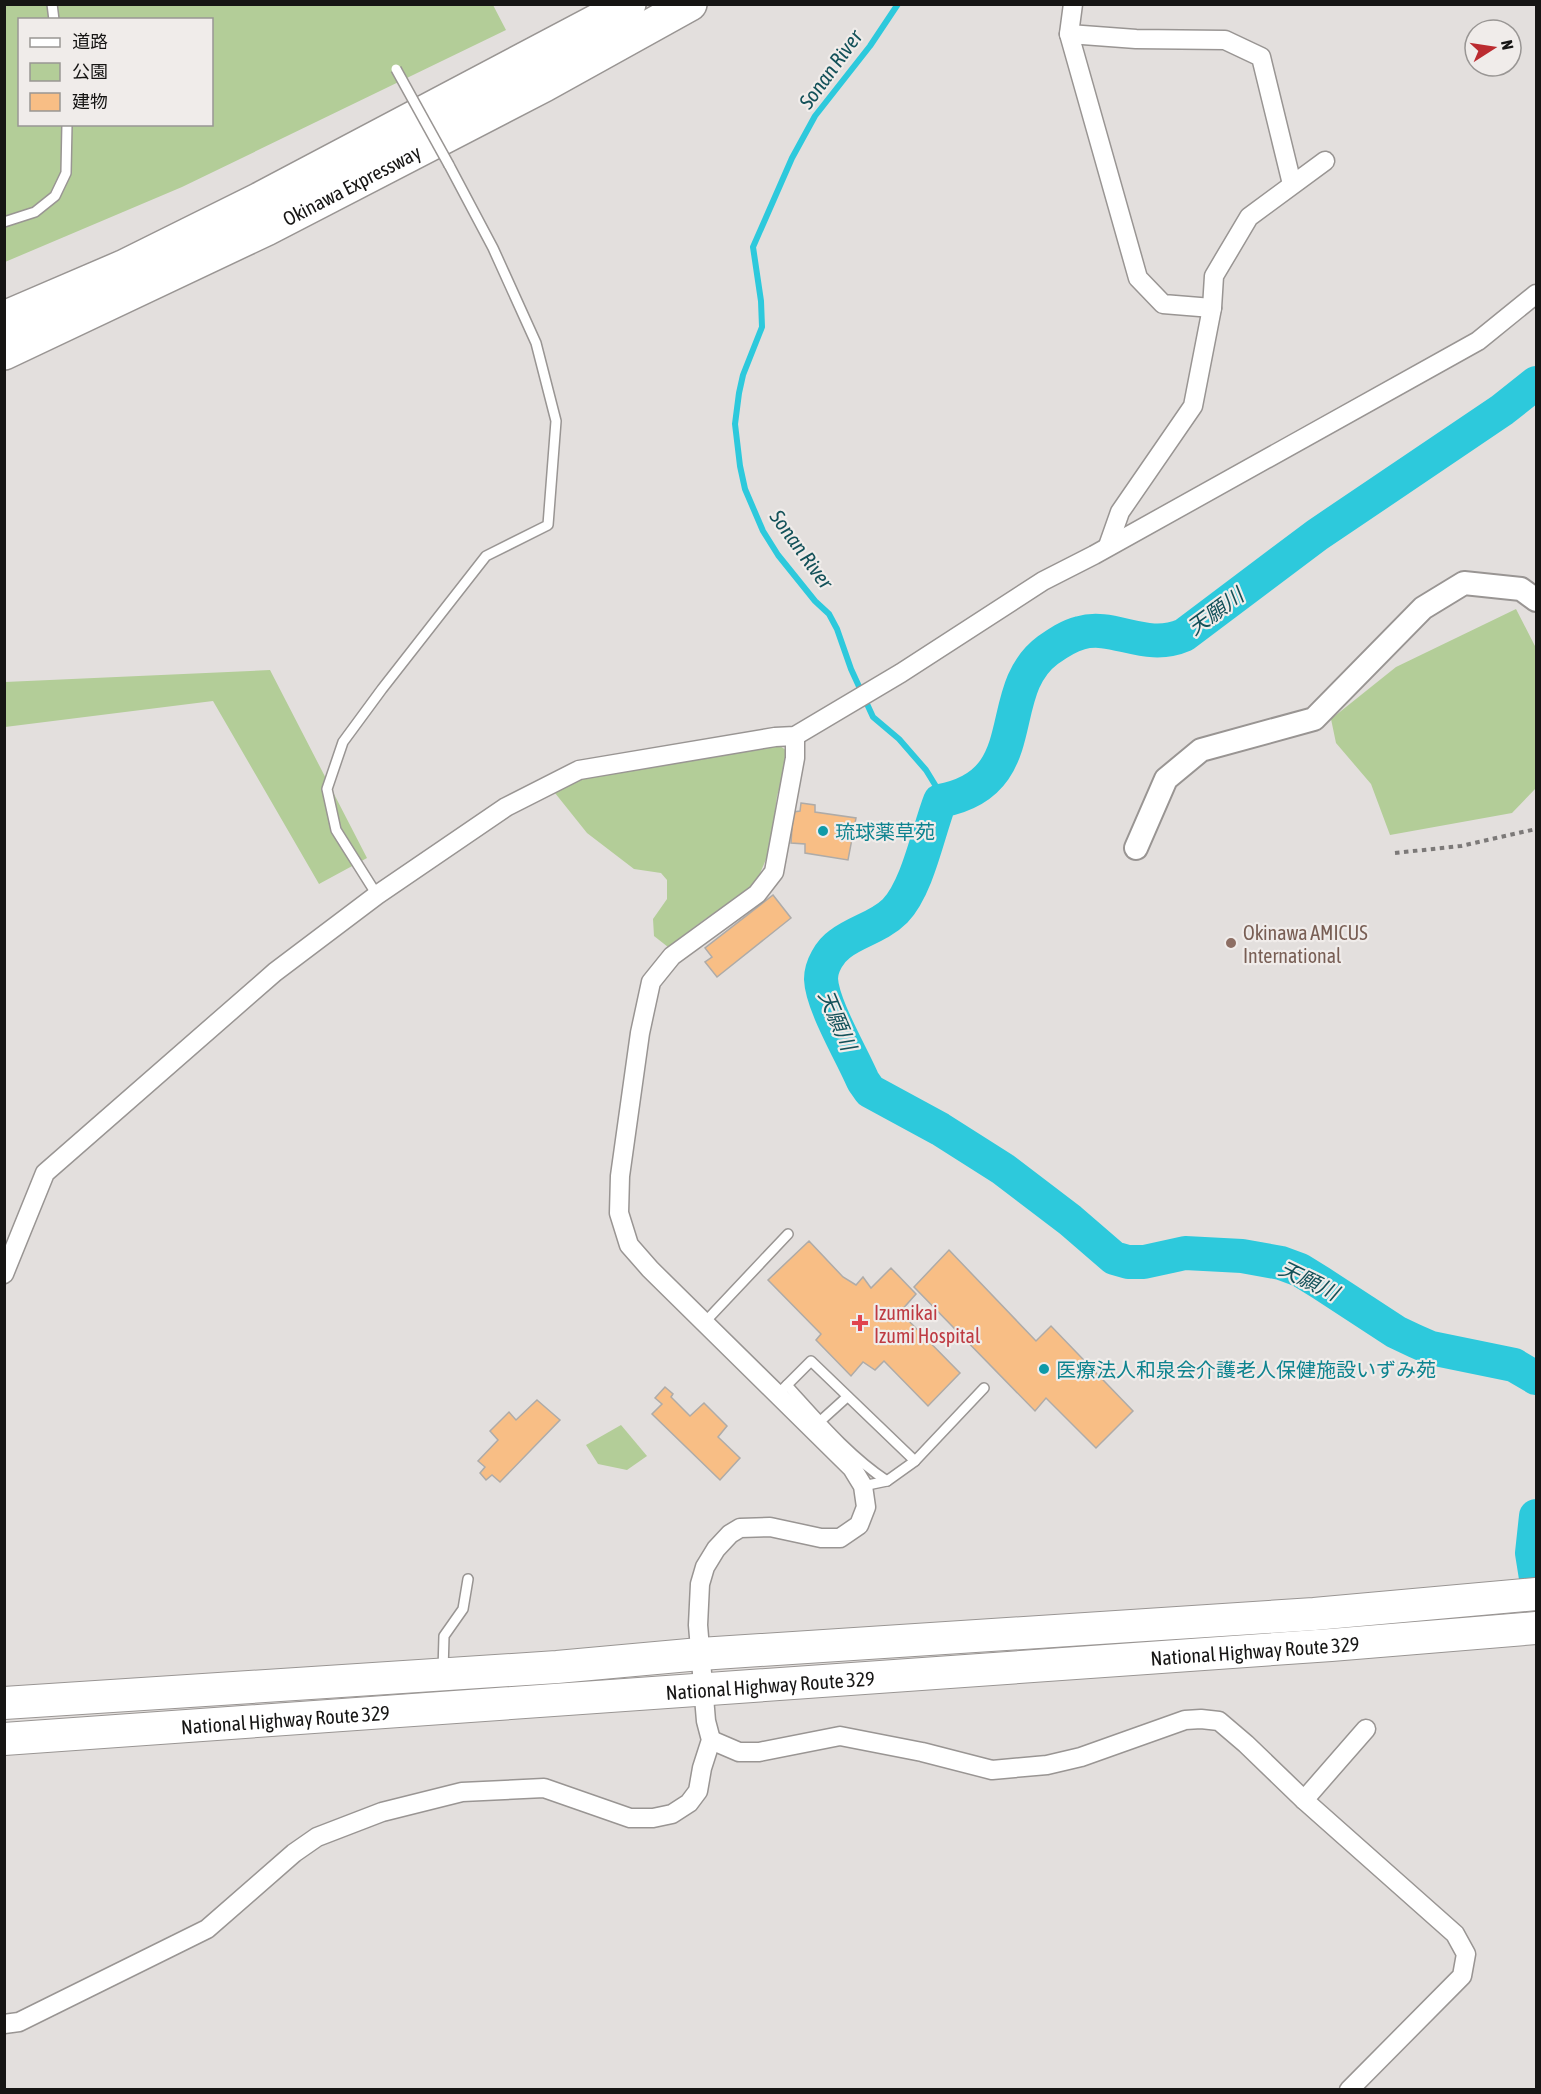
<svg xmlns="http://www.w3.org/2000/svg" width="1541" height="2094" viewBox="0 0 1541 2094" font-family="'Asap Condensed','Noto Sans JP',sans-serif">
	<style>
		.green { fill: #b3cd98; fill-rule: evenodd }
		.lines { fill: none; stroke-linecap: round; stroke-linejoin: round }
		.stream { stroke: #2dc9dc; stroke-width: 6 }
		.river { stroke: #2dc9dc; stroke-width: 34 }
		.building { fill: #f8be85; stroke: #aeaba8; stroke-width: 1.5 }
		.service-casing { stroke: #999593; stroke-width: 12 }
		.minor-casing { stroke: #999593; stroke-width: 21 }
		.tertiary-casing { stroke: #999593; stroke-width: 26 }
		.trunk-casing { stroke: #999593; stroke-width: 34 }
		.motorway-casing { stroke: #999593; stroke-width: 36 }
		.path { stroke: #7c7978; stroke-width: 4; stroke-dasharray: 4.5 4.5; stroke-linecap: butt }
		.service { stroke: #fff; stroke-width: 9 }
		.minor { stroke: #fff; stroke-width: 18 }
		.tertiary { stroke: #fff; stroke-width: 22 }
		.trunk { stroke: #fff; stroke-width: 32 }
		.motorway { stroke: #fff; stroke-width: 33 }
		.service-bridge-casing { stroke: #999593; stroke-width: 12; stroke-linecap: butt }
		.service-bridge { stroke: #fff; stroke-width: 9 }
		.culture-dot { fill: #0f9aa8; stroke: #f0ecea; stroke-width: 2 }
		.education-dot { fill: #8d6e63; stroke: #f0ecea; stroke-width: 2 }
		.health-dot { fill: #e0444e; stroke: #f0ecea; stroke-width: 2 }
		.labels { text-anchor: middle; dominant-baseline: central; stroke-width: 4.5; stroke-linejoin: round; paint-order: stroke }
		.street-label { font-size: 20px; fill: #161514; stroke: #f0ecea }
		.culture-label { font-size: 20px; fill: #0d838f; stroke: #f0ecea; text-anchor: start }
		.education-label { font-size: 20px; fill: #785e54; stroke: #f0ecea; text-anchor: start }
		.health-label { font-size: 20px; fill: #be3a42; stroke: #f0ecea; text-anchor: start }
		.water-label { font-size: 21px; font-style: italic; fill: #135159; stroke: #f0ecea }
	</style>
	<rect width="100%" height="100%" fill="#e3dfdd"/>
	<g class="green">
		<path d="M4,5h489l13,25 -324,157 -177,75zM20,20h192v104h-192z"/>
		<path d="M1516,609l20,39v140l-24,25 -122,22 -19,-51 -35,-41 -5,-24 65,-52z"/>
		<path d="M270,670l97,188 -48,26 -106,-183 -208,26v-45z"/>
		<path d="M775,743l11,7 -1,19 -8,27 -7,54 -12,28 -11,14 -42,27 -37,28 -14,-11 -1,-17 14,-20v-19l-6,-7 -27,-4 -47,-36 -32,-40 28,-14z"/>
		<path d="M621,1425l26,31 -20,14 -29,-6 -12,-19z"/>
	</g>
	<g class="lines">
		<path class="stream" d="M898,4l-28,42 -55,70 -23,42 -39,89 8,54 1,26 -19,48 -4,18 -4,31 5,42 5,23 18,42 15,24 37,46 14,13 8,15 14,40 22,48 26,22 27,31 11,18 3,13"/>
		<g class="river">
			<path d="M1536,383l-34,27 -185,125 -133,100c-39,17 -70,-12 -104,-2 -12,3 -22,10 -32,17 -57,42 -11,133 -108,151 -12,31 -22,86 -45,110 -16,16 -38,20 -55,33 -10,7 -19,22 -19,35 1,26 31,76 42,102l7,10 70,38 63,40 67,51 44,38 14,4h16l41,-9 57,3 39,7 19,7 21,13 75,49 19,9 16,7 83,17 22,13"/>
			<path d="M1536,1516l-4,37 4,25"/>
		</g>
	</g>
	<g class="building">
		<path d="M801,803l14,2v7l41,6 -8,42 -43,-7v-9l-14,-1 2,-31 7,-1z"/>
		<path d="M773,895l18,23 -74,59 -12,-15 7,-5 -7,-9z"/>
		<path d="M809,1241l34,36 13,8 7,-8 8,11 20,-20 25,26 -16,18 60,61 -32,33 -44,-45 -9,9 -12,-8 -12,14 -35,-36 5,-6 -53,-54z"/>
		<path d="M949,1250l87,91 15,-15 82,85 -37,37 -50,-50 -11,13 -121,-124z"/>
		<path d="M665,1387l8,7 -2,3 19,19 14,-13 23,23 -9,11 22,21 -20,22 -68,-66 10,-10 -7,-6z"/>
		<path d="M537,1400l23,20 -60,62 -8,-7 -6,5 -6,-7 5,-6 -7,-6 20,-21 -8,-9 19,-19 7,8z"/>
	</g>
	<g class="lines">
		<g class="service-casing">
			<g id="service">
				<path d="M52,4l2,16"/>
				<path d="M4,222l31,-10 20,-16 11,-23 1,-49"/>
				<path d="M377,895l-41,-65 -9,-41 16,-47 39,-53 104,-133 62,-31 8,-104 -20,-78 -43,-95 -44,-83"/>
				<path d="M704,1323l84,-89"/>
				<path d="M787,1385c31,34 61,70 100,96"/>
				<path d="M777,1395l34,-34 104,100"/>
				<path d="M816,1425l31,-28"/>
				<path d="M863,1486l24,-5 28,-20 69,-73"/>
				<path d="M443,1671l1,-35 19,-27 5,-30"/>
			</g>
		</g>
		<g class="minor-casing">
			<g id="minor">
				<path d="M1073,4l-4,30 69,244 25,26 49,4"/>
				<path d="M1069,34l67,5 89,1 36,17 31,127"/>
				<path d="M1108,546l12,-34 73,-106 19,-98 2,-32 35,-59 76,-56"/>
				<path d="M4,1274l41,-101 230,-201 102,-77 129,-88 73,-37 196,-33 20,-1 106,-63 142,-92 51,-26 384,-214 58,-47"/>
				<path d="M711,1740l28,12h20l81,-16 82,16 70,18 55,-5 34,-8 104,-37 16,-1 18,2 27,23 58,56 151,134 11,20 -4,22 -113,114"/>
				<path d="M1304,1800l62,-71"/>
				<path d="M4,2024l15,-2 188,-93 87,-76 23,-16 65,-25 80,-20 82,-4 86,30h23l19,-4 17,-11 9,-12 4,-23 9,-28 -5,-19 -8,-96 2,-41 5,-17 11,-18 14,-15 10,-6 30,-1 51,11h19l19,-13 7,-18 -3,-21 -11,-18 -202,-199 -21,-24 -10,-32 1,-37 20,-143 11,-51 21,-26 85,-62 17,-22 21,-114v-22"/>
			</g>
		</g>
		<g class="tertiary-casing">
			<path id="tertiary" d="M1136,848l30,-69 35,-29 113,-31 109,-111 41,-25 57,6 15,11"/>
		</g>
		<g class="trunk-casing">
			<g id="trunk">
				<path d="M4,1703l553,-36 143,-13 614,-40 222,-20"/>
				<path id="s1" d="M4,1739l1327,-94 205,-17"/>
			</g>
		</g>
		<g class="motorway-casing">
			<g id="motorway">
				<path d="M4,318l119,-51 137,-68 369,-195"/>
				<path id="s2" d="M4,353l262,-124 278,-144 146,-81"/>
			</g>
		</g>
		<path class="path" d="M1395,853l66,-7 75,-17"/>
		<use href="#service" class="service"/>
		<use href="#minor" class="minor"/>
		<use href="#tertiary" class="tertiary"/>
		<use href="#trunk" class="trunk"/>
		<use href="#motorway" class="motorway"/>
		<g class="service-bridge-casing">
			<path id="service-bridge" d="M396,69l53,96"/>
		</g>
		<use href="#service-bridge" class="service-bridge"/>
	</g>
	<g class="culture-dot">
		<circle cx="823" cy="831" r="6"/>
		<circle cx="1044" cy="1369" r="6"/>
	</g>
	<circle class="education-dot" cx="1231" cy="943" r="6"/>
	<path class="health-dot" d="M857 1314h6v6h6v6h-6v6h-6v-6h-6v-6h6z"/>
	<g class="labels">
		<g class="street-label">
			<text stroke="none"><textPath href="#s2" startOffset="386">Okinawa Expressway</textPath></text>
			<text stroke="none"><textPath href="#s1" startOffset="1254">National Highway Route 329</textPath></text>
			<text stroke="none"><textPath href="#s1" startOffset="768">National Highway Route 329</textPath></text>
			<text stroke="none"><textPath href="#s1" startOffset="282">National Highway Route 329</textPath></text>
		</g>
		<g class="culture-label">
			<text x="835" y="831">琉球薬草苑</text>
			<text x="1056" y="1369">医療法人和泉会介護老人保健施設いずみ苑</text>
		</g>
		<g class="education-label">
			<text x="1243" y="932">Okinawa AMICUS<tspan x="1243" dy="23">International</tspan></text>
		</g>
		<g class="health-label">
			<text x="874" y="1312">Izumikai<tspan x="874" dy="23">Izumi Hospital</tspan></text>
		</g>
		<g class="water-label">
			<text transform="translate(830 69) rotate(-54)">Sonan River</text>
			<text transform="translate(802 549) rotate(54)">Sonan River</text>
			<text transform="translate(1215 611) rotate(-36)">天願川</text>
			<text transform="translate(838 1020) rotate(67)">天願川</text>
			<text transform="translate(1309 1280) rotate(26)">天願川</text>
		</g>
	</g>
	<rect width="1541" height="2094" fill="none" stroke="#161514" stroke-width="12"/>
	<rect x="18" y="18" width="195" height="108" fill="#f0ecea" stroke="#999694" stroke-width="1.5"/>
	<rect x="30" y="38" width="30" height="9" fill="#ffffff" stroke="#999694" stroke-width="1.5"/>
	<text x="72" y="48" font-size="18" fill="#161514">道路</text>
	<rect x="30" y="63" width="30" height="18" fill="#b3cd98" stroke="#999694" stroke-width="1.5"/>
	<text x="72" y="78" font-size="18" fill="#161514">公園</text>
	<rect x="30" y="93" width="30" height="18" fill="#f8be85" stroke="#999694" stroke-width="1.5"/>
	<text x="72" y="108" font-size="18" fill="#161514">建物</text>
	<g transform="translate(1493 48) rotate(78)"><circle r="28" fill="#f0ecea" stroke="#999694" stroke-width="1.5"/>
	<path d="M0-4.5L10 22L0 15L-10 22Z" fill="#bb2b30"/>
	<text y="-9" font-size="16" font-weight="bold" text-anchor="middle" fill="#161514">N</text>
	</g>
</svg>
